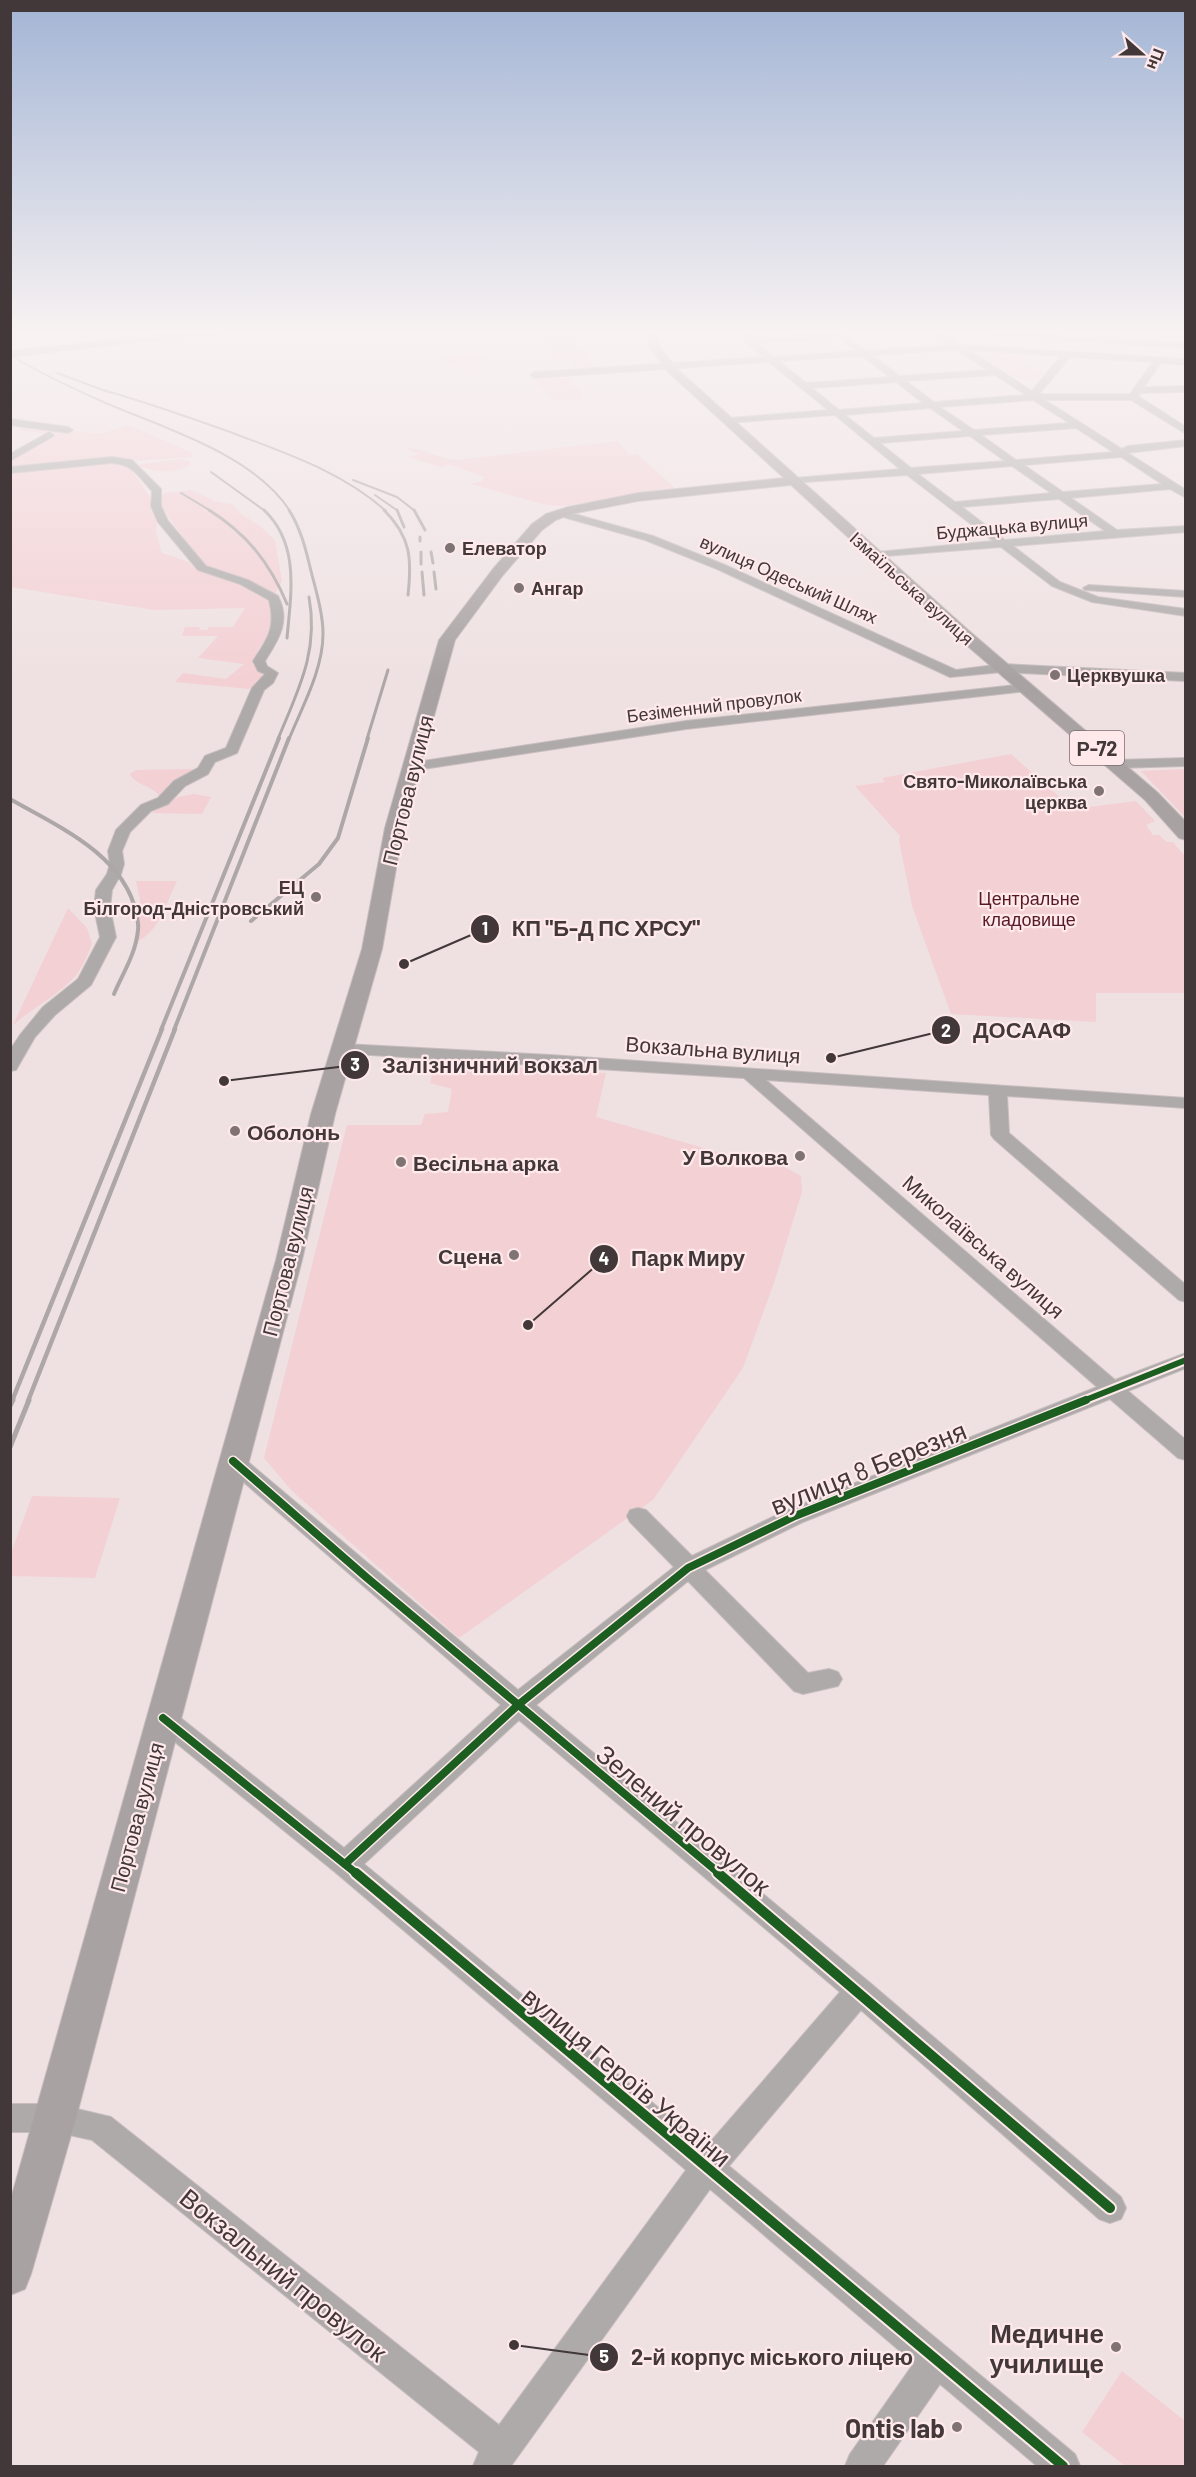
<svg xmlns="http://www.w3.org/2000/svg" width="1196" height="2477" viewBox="0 0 1196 2477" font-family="Barlow,sans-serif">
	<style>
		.green { fill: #f3d0d4 }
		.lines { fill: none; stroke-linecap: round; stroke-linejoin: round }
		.minor-casing { stroke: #c8bdbe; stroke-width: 2 }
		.major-casing { stroke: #c8bdbe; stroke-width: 2 }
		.minor { fill: #aeaaaa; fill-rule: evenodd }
		.major { fill: #a9a2a2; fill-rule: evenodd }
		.rail-far4 { stroke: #ada7a7; stroke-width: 2 }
		.rail-far3 { stroke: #ada7a7; stroke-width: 3 }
		.rail-far2 { stroke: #ada7a7; stroke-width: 4 }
		.rail-far1 { stroke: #ada7a7; stroke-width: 4.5 }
		.rail { stroke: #ada7a7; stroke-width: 5 }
		.cycleway-far2-casing { stroke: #ffe9eb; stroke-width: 10 }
		.cycleway-far1-casing { stroke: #ffe9eb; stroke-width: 11 }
		.cycleway-casing { stroke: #ffe9eb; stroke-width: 14 }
		.cycleway-far2 { stroke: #1b5e20; stroke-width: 6 }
		.cycleway-far1 { stroke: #1b5e20; stroke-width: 8 }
		.cycleway { stroke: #1b5e20; stroke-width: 10 }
		.poi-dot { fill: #7f7374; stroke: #ffe9eb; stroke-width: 2 }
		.labels { text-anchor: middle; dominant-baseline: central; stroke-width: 4.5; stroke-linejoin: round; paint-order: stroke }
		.far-street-label { font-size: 18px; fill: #423839; stroke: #ffe9eb }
		.far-poi-label { font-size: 18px; font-weight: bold; fill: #423839; stroke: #ffe9eb; text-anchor: start }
		.far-park-label { font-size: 18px; fill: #561925; stroke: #ffe9eb }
		.shield { fill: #ffe9eb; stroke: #7b6d6e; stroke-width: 1.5 }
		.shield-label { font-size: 20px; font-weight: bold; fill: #423839 }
		.street-label { font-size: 21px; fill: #423839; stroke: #ffe9eb }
		.poi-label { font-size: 21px; font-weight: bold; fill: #423839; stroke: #ffe9eb; text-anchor: start }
		.near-street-label { font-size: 26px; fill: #423839; stroke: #ffe9eb }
		.near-poi-label { font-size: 26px; font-weight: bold; fill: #423839; stroke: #ffe9eb; text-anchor: end }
		.leader { fill: none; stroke: #423839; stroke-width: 2 }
		.callout-dot { fill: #423839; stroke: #ffe9eb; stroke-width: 2 }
		.mark-label { font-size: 18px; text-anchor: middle; font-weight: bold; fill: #fff }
		.callout-label { font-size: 22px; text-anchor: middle; font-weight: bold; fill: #423839; stroke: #ffe9eb; stroke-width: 4.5; stroke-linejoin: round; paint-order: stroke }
	</style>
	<rect width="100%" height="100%" fill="#efe1e2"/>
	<g class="green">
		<path d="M539,334h35l21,35 -21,2 -2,-5h4l-7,-5h-15z"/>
		<path d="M467,353l21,1 2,3 -21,8 10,9 -21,-3 -2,-4 -15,-10z"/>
		<path d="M996,353l21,2 26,19c-20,14 -43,-5 -59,-17l4,-3z"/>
		<path d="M535,378h36l2,7 11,9 -3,5c-24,5 -34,1 -46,-21z"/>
		<path d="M128,425l63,27 2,5 -182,12 -1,-8 43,-26 -35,-5 8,-4 74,8z"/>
		<path d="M618,441l11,14 8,-1 39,35 -113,17 -17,-1 -75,-21 10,-3 4,-4 -35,-12 -9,2 -32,-10 10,-3 -13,-5c12,-3 35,10 50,11z"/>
		<path d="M180,459l9,2 2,3c-13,11 -41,8 -54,1z"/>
		<path d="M112,462l14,4 7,6 17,25 1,14 6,11 -1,10 6,21 27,9c7,15 66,19 83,44 3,33 -14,34 -19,59l10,7 -2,7 -11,10 -75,-7 8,-9 43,6 18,-15 -46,-6 20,-22h-36l3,-9h15l-1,3h8l2,-3h24l12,-19 -91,2 -143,-23 -1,-115z"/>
		<path d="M191,490l26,12 15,2 8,9 21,14 14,13 7,41 -7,13 -20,-11 -48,-17 -14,-15 -33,-46v-7l5,-5z"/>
		<path d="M1011,754l62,55 63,-8 19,20 -9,4 7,10h6l8,7h6l12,14v137h-89v29l-145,-8 -39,-108 -13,-66 1,-4 -45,-50 30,-4 -3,-4z"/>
		<path d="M196,769l-28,16 -1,7 -7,5c-7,-12 -24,-11 -30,-23l6,-4z"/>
		<path d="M1185,769h1l-1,48 -44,-46z"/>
		<path d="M194,794l17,3 -9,17 -50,-1 26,-16z"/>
		<path d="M136,881h41c-9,18 -19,52 -39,60l2,-42z"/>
		<path d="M68,908l19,20 5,16c-4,10 -9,22 -15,30 -17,21 -44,33 -64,51z"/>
		<path d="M435,1062l171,11 -10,44 167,48h18l20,11 1,16 -28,91 -31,85 -90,132 -194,138 -167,-147 -28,-33 83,-333h74l4,-11 23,-2 4,-23 -22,-6z"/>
		<path d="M32,1496l88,2 -25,80 -84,-2v-23z"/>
		<path d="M1122,2371l63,50v45h-60l-43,-34z"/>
	</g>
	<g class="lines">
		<g class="minor-casing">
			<g id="minor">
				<path d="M740,332h8l4,6 89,-6 25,19 83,-6 -18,-13h9l20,13 226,14v6l-25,-2 -17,24 42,-1v6l-45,1 -3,3 48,31v7l-55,-34h-86l77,49 6,-3 58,-6v6l-58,7 58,37v8l-16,-9 -99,9 46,32 69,-4v6l-173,14 47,36 38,15 88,12v7l-94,-14 -40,-16 -51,-39 -128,10 -1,-2 5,-3 116,-11 -86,-66 -116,8 -1,-2 5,-3 105,-9 -65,-54 -109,8v-4l3,-1 99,-8 -59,-48 -235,16 -4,-3 4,-3 230,-15 -18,-14zM839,338l17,13 -83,6 -16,-14zM956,350l32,20 -88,6 -28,-21zM969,350l92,6 -29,35zM862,356l28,21 -84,6 -27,-22zM1070,357l83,5 -23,32h-91zM995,375l31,20 -92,7 -28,-21zM896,382l27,21 -84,7 -27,-22zM1033,400l36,23 -95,7 -34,-23zM930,408l33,23 -89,7 -29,-23zM1076,428l37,24 -97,8 -35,-25zM970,436l35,25 -94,7 -31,-25zM1121,457l41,27 -99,8 -39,-27zM1012,466l39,27 -96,9 -37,-28zM1059,499l46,32 -100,9 -43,-33z"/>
				<path d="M965,332h41l180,11v5l-217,-14z"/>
				<path d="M10,419l58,8 5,3 -5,3 -58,-8z"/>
				<path d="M49,432l5,3 -2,2 -42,24v-7z"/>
				<path d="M112,457l20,3 29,29v17l7,15 38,45 42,14 30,16c13,25 1,43 -13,65l2,5 11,7 -5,10 -9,7 -27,63 -22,9 -7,12 -23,12 -17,18 -17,7 -21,21 -8,19 2,13 -3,10 -9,16 -2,18 6,29 -25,48 -36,30 -20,22 -19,33 -6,1v-21l10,-15 23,-28 35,-28 22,-42 -6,-29 2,-18 11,-16 3,-10 -2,-13 8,-21 25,-25 17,-7 16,-17 24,-13 7,-12 21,-8 26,-60 13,-14 -7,-3 -5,-10c15,-23 23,-33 16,-61l-29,-16 -42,-14 -40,-48 -7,-16 1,-15c-14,-15 -18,-26 -40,-28l-102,10v-6z"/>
				<path d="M560,510l93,26 72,29 231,105 46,-6 184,9v8l-184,-9 -52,5 -233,-108 -72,-29 -89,-25v-4z"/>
				<path d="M1089,585l97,6v6l-101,-7 -2,-2z"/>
				<path d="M1024,684l4,1 2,3 -2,3 -342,38 -276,42 -7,-4 7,-4 276,-42z"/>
				<path d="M1186,758v8l-70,2 -7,-4 7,-4z"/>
				<path d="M344,1044l206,11 636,43v10l-179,-12 2,37 177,152v17l-7,-2 -185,-161 -3,-4 -2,-40 -223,-15 349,300 71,-27v15l-58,23 58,49v20l-8,-2 -68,-59 -307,123 -98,48 103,103 21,-4 9,3 4,7 -4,7 -35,8 -9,-3 -106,-110 -152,124 333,277 252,215 5,11 -5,11 -11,4 -11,-4 -238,-209 -132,156 346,288 5,12h-43l-97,-82 -57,82h-38l5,-12 64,-91 -204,-174 -199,277h-38l6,-14 -387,-312 -36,-8h-46v-28h46l55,13 388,308 187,-255 -351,-298 -181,-147 -4,-7 4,-7 9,-3 9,3 172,137 157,-143 -276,-239 -3,-5 3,-5 8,-3 8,3 277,234 156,-123 -44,-45 -3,-6 3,-6 8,-2 8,2 46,46 95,-46 310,-123 -353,-309 -406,-25 -3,-4 3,-4zM519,1720l321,272 -134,155 -342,-283z"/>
			</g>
		</g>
		<g class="major-casing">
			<g id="major">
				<path d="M183,332h46l-5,3 -78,6 -136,16v-6z"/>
				<path d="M644,332h10l6,15 16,21 292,262 189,162 29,30v18l-7,-2 -34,-38 -189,-164 -165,-151 -153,16 -67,13 -15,6 -14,10 -39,45 -48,65 -52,188 -21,121 -47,165 -33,146 -226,858 -45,156 -6,15 -15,6v-93l266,-942 35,-146 51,-165 23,-121 54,-188 54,-71 39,-45 14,-10 22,-7 70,-14 146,-15 -116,-106 -18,-24z"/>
			</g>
		</g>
		<use href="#minor" class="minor"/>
		<use href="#major" class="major"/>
		<g class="rail-far4">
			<path d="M10,355c31,19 64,34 98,49 59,25 146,51 182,107"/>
			<path d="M57,373l54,20"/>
			<path d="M103,390c43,12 85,27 127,42 55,21 111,39 156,79"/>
			<path d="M211,472l54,39"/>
			<path d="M353,480l44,17 18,14"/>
			<path d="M181,493l30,18"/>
			<path d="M375,495l23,16"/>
		</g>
		<g class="rail-far3">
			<path d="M209,510c38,24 61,53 78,94"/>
			<path d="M264,510c36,34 27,83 23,128"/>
			<path d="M384,510c27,27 28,49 24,85"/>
			<path d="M397,510l7,17"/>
			<path d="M414,510l11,20"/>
			<path d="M420,537v4"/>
			<path d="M421,552v12"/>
			<path d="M431,552l2,11"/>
			<path d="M422,572l2,23"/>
			<path d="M434,572l2,17"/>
			<path d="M278,739c20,-49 41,-87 31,-142"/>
			<path d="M289,739c13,-32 34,-69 34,-105 0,-21 -7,-43 -12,-63 -5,-21 -10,-42 -22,-61"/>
			<path d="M367,739l21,-69"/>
		</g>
		<g class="rail-far2">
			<path d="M10,799c47,27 113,55 126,113 1,6 3,12 2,18 -2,23 -15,43 -24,64"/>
			<path d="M251,921l68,-57 19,-26 30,-100"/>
			<path d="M161,1030l118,-292"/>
			<path d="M174,1030l115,-292"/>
		</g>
		<g class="rail-far1">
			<path d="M12,1401l150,-372"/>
			<path d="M28,1401l147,-372"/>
		</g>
		<g class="rail">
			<path d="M10,1406l3,-6"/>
			<path d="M10,1447l19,-47"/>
		</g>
		<g class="cycleway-far2-casing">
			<path id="cycleway-far2" d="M1083,1401l103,-41"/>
		</g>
		<g class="cycleway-far1-casing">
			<g id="cycleway-far1">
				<path d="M233,1461l133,116 354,297"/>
				<path d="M163,1718l194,156"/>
				<path d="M345,1864l173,-159 170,-137 107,-52 291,-116"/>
			</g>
		</g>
		<g class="cycleway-casing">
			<g id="cycleway">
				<path d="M356,1873l707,593"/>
				<path d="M718,1873l392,335"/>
			</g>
		</g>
		<use href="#cycleway-far2" class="cycleway-far2"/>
		<use href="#cycleway-far1" class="cycleway-far1"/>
		<use href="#cycleway" class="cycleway"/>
	</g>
	<linearGradient id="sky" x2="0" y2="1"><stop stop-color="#a3b5d5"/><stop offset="0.49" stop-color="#f8f2f2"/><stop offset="1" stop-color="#f8f2f2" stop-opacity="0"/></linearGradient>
	<rect width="1196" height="679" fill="url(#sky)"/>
	<g class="poi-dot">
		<circle cx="450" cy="548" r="6"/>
		<circle cx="519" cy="588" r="6"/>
		<circle cx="1055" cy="675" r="6"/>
		<circle cx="1099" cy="791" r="6"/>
		<circle cx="316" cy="897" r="6"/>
		<circle cx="235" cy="1131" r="6"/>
		<circle cx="800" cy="1156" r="6"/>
		<circle cx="401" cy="1162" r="6"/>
		<circle cx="514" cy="1255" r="6"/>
		<circle cx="1116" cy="2347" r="6"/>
		<circle cx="957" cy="2427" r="6"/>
	</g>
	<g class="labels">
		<g class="far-street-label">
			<text transform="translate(1012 526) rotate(-5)">Буджацька вулиця</text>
			<text transform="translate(789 579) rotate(24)">вулиця Одеський Шлях</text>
			<text transform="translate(912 588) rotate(42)">Ізмаїльська вулиця</text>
			<text transform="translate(714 705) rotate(-7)">Безіменний провулок</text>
		</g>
		<g class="far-poi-label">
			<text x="462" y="548">Елеватор</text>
			<text x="531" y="588">Ангар</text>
			<text x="1067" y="675">Церквушка</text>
			<text x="1087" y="781" text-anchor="end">Свято-Миколаївська<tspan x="1087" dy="21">церква</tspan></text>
			<text x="304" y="887" text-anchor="end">ЕЦ<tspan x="304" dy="21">Білгород-Дністровський</tspan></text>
		</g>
		<g class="far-park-label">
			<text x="1029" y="898">Центральне<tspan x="1029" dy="21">кладовище</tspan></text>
		</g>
		<rect class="shield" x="1070" y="731" width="54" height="34" rx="4.5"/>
		<g class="shield-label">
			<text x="1097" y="748">Р-72</text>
		</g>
		<g class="street-label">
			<text transform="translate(407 790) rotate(-76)">Портова вулиця</text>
			<text transform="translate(713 1049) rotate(4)">Вокзальна вулиця</text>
			<text transform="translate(984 1246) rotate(41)">Миколаївська вулиця</text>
			<text transform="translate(287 1261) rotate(-76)">Портова вулиця</text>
			<text transform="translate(136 1817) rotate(-75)">Портова вулиця</text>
		</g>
		<g class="poi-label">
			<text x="247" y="1131">Оболонь</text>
			<text x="788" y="1156" text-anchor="end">У Волкова</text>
			<text x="413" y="1162">Весільна арка</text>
			<text x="502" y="1255" text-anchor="end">Сцена</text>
		</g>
		<g class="near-street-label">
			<text transform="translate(868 1467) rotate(-22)">вулиця 8 Березня</text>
			<text transform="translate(684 1819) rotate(40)">Зелений провулок</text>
			<text transform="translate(627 2076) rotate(40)">вулиця Героїв України</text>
			<text transform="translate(284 2274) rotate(39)">Вокзальний провулок</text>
		</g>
		<g class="near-poi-label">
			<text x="1104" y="2332">Медичне<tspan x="1104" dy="30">училище</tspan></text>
			<text x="945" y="2427">Ontis lab</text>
		</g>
	</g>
	<path class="leader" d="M404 964L485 929M831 1058L946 1030M224 1081L355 1065M528 1325L604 1259M514 2345L604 2357"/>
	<g class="callout-dot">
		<circle cx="404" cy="964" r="6"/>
		<circle cx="831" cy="1058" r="6"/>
		<circle cx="224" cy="1081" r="6"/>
		<circle cx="528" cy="1325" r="6"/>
		<circle cx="514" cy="2345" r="6"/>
		<circle cx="485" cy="929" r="15"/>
		<circle cx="946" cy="1030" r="15"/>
		<circle cx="355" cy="1065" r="15"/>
		<circle cx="604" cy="1259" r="15"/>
		<circle cx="604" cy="2357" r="15"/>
	</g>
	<g class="mark-label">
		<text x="485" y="935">1</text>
		<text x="946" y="1037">2</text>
		<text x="355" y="1071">3</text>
		<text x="604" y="1265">4</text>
		<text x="604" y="2363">5</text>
	</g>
	<g class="callout-label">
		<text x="606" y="936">КП "Б-Д ПС ХРСУ"</text>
		<text x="1022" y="1038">ДОСААФ</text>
		<text x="490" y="1073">Залізничний вокзал</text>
		<text x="688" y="1266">Парк Миру</text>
		<text x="772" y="2365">2-й корпус міського ліцею</text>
	</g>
	<rect width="1196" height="2477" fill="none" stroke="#423839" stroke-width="24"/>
	<g transform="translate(1142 54) rotate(111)" stroke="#ffe9eb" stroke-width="4.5" paint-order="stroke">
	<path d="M0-4.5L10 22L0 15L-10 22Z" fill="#423839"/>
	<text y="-9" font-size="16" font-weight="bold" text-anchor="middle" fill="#423839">Пн</text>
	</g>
</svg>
